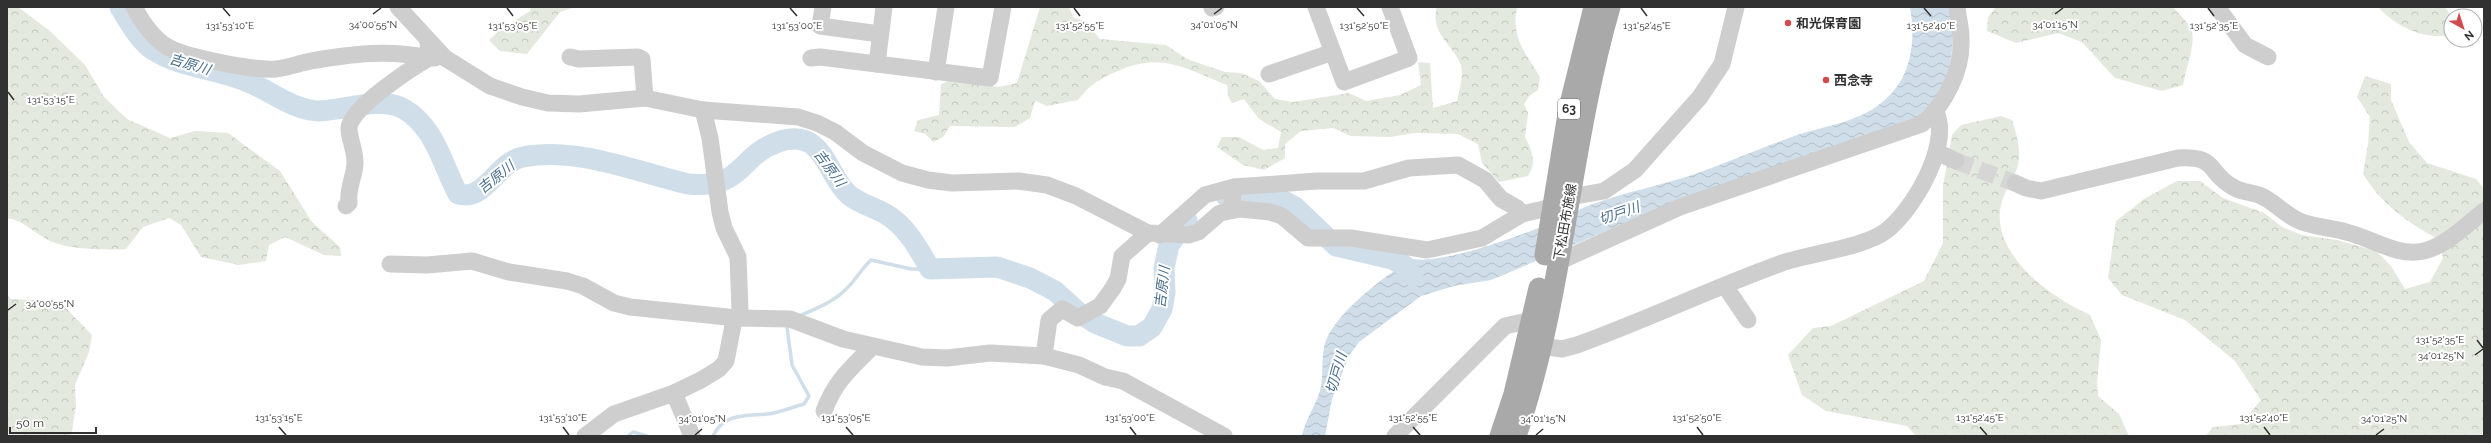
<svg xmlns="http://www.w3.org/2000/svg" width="2491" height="443" viewBox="0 0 2491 443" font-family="Raleway,'Noto Sans JP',sans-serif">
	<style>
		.forest { fill: url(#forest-crowns) }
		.water { fill: url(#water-waves) }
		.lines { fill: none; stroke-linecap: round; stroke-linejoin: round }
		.stream { stroke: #d0dee9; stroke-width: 3.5 }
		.river { stroke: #d0dee9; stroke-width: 21 }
		.minor-tunnel { stroke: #d6d6d6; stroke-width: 17; stroke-dasharray: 17 8; stroke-linecap: butt }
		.minor { stroke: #cecece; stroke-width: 17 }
		.major { stroke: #a9a9a9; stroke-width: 21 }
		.ticks { fill: none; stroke: #313131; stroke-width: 1.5 }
		.poi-dot { fill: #d04a4e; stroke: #fff; stroke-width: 1.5 }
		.labels { text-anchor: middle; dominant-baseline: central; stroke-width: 4; stroke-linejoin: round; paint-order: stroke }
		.shield { fill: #fff; stroke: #6f6f6f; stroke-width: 1 }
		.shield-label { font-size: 12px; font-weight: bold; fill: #313131 }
		.poi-label { font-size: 13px; font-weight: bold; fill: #313131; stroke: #fff; text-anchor: start }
		.street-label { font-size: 13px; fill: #313131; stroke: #fff }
		.water-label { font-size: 14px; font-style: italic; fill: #486d8a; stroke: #fff }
		.ticks-label { font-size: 10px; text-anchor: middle; fill: #313131; stroke: #fff; stroke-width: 4; stroke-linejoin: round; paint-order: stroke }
	</style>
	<defs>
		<pattern id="forest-crowns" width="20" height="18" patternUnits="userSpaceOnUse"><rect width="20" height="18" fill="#e3e9de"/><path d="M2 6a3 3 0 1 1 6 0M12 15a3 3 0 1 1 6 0" fill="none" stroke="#c3c8bf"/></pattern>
		<pattern id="water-waves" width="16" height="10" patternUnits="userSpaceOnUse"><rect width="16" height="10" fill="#d0dee9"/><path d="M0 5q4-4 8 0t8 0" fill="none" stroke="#b3bfc8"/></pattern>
	</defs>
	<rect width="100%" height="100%" fill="#fff"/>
	<g class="forest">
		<path d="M7,7h11l32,24 35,34 19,32 23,22 43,19 25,-7 33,2 52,38 32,51 28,25 1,9 -17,-1 -39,-18 -16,8 -3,16 -27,4 -38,-8 -20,-32 -12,-7 -26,9 -17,22c-22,1 -55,1 -76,-8 -14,-7 -27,-21 -43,-23z"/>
		<path d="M531,7h45l-16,5 -33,42 -27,-3 -11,-11 12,-11 29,-18z"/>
		<path d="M1040,7h29l4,10 13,5 14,17 66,6 21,14 38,13 16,1 18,8 16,18 18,3 56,-9 17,8 34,-6 21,-10 -3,-23 12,1 3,45 24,-7c2,-9 5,-20 5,-29 -1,-24 -34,-35 -25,-65h80c-6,31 8,45 23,70l-2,13 -9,6 -5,8 4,9 -3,24c7,13 12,26 3,39l-29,6 -17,-19 -4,-19 -20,-10 -43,-1 -25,4 -39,-1 -18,-8 -32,3 -16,13v14l-21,12 -21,-5 -26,-18 5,-10h17l24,13 15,-2 3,-16 -22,-13 -15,-20 -12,4 -4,-7 -1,-11c-45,-18 -68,-35 -116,-11 -13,6 -24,13 -33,26l-31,6 -12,-5 -5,17 -15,9 -65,-1 -7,11 -9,5 -9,-8 -11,-3 4,-11 21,-5 2,-31 8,-3 50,6 18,-4z"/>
		<path d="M1996,7h177c6,7 14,14 18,22 6,12 -6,42 -8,56l-21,6 -47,-13 -33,-36 -24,-9 -42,10 -29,-12 1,-14z"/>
		<path d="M2378,7h67l6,9v19c-28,5 -54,-8 -73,-28z"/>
		<path d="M2365,76l26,8v16l18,42 18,21 49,16 8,10v247h-278l7,-9 28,-3 20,-24 -26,-39 -50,-41 -63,-25 -14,-17 8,-57 28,-22 33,-18h23l23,17 41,15 18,14 20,8 35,5 39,11 15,15 14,23 25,-7 13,-24 -6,-20c-30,-15 -56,-35 -74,-64l5,-29 2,-28 -13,-20z"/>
		<path d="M2001,116l11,4c5,16 11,35 4,51 -4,10 -11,20 -14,30 -15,51 48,96 88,114l11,25 -4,44 1,12 21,18 10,22h-213l-9,-10 -81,-15 -24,-16 -14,-40 25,-27 18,-2 93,-45 19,-38v-57l9,-51 9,-10z"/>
		<path d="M7,295l4,4 48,2 33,34 -3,17 -14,33 1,21 -5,30h-64z"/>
	</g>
	<path class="water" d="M1910,7h40c6,25 3,56 -8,80 -5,10 -13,19 -19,28l-279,100 -153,65 -37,6 -33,10 -62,46 -10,14 -17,43 -7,37h-23c3,-16 13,-29 18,-45 4,-14 1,-29 4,-43 6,-32 61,-72 88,-89 35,5 111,-25 145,-38 12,-5 22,-12 33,-16 35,-13 73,-20 108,-32 33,-12 66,-26 99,-38 31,-10 64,-13 89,-36 26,-23 30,-60 24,-92z"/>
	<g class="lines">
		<g class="stream">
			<path d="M800,316c16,-8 34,-14 46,-27 10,-9 15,-20 25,-29l40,9h19"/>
			<path d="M628,436l5,-4 14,4"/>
			<path d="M713,436c11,-23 32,-20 54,-22 12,-1 25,-7 37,-10l5,-8 -17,-31 -5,-38 4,-3"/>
		</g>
		<g class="river">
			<path d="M120,7c9,15 19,33 33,43 28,18 65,19 95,32 23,9 46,29 72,29 25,-1 62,-15 84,-2 31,18 38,55 54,85 27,8 39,-32 65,-37 51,-11 115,15 165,27 56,5 50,-28 90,-42 46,-16 48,33 71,53 10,8 23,12 35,18 21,11 35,36 46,56l67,-2 33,11 25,13 23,21 17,11 32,13h12l13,-9 10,-18 3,-16 -1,-25 5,-23 18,-25"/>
			<path d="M1226,196l26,-3 30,7 13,7 41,39 56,13 13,7 8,10"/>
		</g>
		<path class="minor-tunnel" d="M1956,161l59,22"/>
		<g class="minor">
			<path d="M134,7c8,15 18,30 32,39 17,11 89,25 110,23 12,-1 24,-6 35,-8 40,-7 78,-12 118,-3l-1,-17"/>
			<path d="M398,7l47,51 45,28 32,11 26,6 31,1 66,-6 58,12 95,7 19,6 18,9 28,21 39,20 26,7 24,3 66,-2 29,4 29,11 72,37 41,2 9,-3 22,-19 20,-4 30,3 12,4 26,22h43l76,12 55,-12 40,-24 22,-5 26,-12 34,-6 31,-21 65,-73 22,-33 14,-57"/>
			<path d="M823,7l-3,19 60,8"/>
			<path d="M1316,7l28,75 65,-24 -19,-51"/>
			<path d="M2217,7l28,38 23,12"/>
			<path d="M1212,8l4,-1"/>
			<path d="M570,57l9,2 59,-2 4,2 3,39"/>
			<path d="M811,58l9,-1 170,21 13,-71"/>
			<path d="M877,64l7,-57"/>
			<path d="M936,72l10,-65"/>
			<path d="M1269,74l64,-22"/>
			<path d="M1937,152l19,9"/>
			<path d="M2015,183l11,5 15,3 137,-33c41,-2 28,14 55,29 8,5 17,5 26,8 16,6 26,21 43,27 14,5 30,6 44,10 26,6 50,25 78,19 22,-5 43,-27 60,-40"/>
			<path d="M346,206l3,-3c-2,-14 5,-25 6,-39 1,-12 -6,-24 -6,-36 1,-20 63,-60 80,-70h6"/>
			<path d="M1231,210l3,-23 83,-6h47l45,-13 49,-3 27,15 16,19 16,9 5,6"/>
			<path d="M1160,235l45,-40 29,-8"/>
			<path d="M1558,262l122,-55 242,-83c23,-19 41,-55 39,-86 0,-10 -3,-21 -4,-31"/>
			<path d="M390,264l37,1 45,-4 37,11 58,9 16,5 31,17 16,4 107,11 53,1 53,20 79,18 25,1 43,-5 54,3 35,9 26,12 18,4 101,55"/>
			<path d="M1725,286l23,34"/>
			<path d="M1529,344l33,5 15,-4c69,-25 136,-57 205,-82 29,-10 81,-15 104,-32 27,-21 65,-85 50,-119"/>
			<path d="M1044,356l5,-36 13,-11 16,9 22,-12 13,-18 5,-9 4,-23 26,-23"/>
			<path d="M674,393l18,43"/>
			<path d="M824,411c11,-30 26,-42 48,-64"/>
			<path d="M585,436l29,-22 60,-21 27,-13 18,-11 7,-8 7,-36 7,-15 -2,-53 -14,-29 -4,-16 -10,-74 -7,-28"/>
			<path d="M1395,436l110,-110 27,-6 11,1"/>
		</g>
		<g class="major">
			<path d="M1545,255l24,-147 25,-101"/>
			<path d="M1500,436l14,-42 25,-106"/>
			<path d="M1516,436c48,-139 53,-288 94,-429"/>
		</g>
	</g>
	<path class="ticks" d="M223,8l7,8M507,8l6,8M790,8l7,8M1074,8l6,8M1357,8l7,8M1641,8l6,8M1924,8l7,8M2208,8l6,8M373,14l8,-6M1214,14l8,-6M2055,14l8,-6M8,92l6,8M8,310l8,-6M2477,340l6,8M2475,355l8,-6M279,427l7,8M563,427l6,8M846,427l7,8M1130,427l6,8M1413,427l7,8M1697,427l6,8M1980,427l7,8M2264,427l6,8M695,435l7,-6M1536,435l7,-6M2376,435l8,-6"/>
	<g class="poi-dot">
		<circle cx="1788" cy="23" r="4"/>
		<circle cx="1826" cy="80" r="4"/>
	</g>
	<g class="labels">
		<rect class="shield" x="1558" y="99" width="22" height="20" rx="3"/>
		<g class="shield-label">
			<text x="1569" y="109">63</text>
		</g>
		<g class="poi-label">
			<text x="1796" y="23">和光保育園</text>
			<text x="1834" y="80">西念寺</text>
		</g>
		<g class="street-label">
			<text transform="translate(1565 222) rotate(-80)">下松田布施線</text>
		</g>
		<g class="water-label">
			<text transform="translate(190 64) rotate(17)">吉原川</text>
			<text transform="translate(830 168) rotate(54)">吉原川</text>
			<text transform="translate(496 177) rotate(-39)">吉原川</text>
			<text transform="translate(1619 213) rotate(-19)">切戸川</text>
			<text transform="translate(1162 287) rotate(-83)">吉原川</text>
			<text transform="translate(1336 373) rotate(-74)">切戸川</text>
		</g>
	</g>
	<g class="ticks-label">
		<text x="373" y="28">34°00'55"N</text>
		<text x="1214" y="28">34°01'05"N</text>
		<text x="2055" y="28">34°01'15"N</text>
		<text x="230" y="29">131°53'10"E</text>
		<text x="513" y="29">131°53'05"E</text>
		<text x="797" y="29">131°53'00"E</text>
		<text x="1080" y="29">131°52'55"E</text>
		<text x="1364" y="29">131°52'50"E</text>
		<text x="1647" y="29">131°52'45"E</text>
		<text x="1931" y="29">131°52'40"E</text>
		<text x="2214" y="29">131°52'35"E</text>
		<text x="51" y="103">131°53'15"E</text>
		<text x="50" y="307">34°00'55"N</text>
		<text x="2440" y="343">131°52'35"E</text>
		<text x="2441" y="359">34°01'25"N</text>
		<text x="279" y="421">131°53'15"E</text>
		<text x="563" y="421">131°53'10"E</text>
		<text x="846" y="421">131°53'05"E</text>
		<text x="1130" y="421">131°53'00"E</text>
		<text x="1413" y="421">131°52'55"E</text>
		<text x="1697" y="421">131°52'50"E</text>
		<text x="1980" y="421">131°52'45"E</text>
		<text x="2264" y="421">131°52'40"E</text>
		<text x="702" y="422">34°01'05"N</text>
		<text x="1543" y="422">34°01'15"N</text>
		<text x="2384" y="422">34°01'25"N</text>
	</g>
	<rect width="2491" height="443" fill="none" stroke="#313131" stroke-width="16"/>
	<g transform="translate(2463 28) rotate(141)"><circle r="19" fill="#ffffff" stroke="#adadad"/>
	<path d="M0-3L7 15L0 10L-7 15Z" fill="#d04a4e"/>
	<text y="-6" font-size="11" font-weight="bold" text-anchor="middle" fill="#313131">N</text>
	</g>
	<path d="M10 427v6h86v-6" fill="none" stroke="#313131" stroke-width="2"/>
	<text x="16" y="427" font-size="12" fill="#313131" stroke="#ffffff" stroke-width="3" paint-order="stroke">50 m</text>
</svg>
